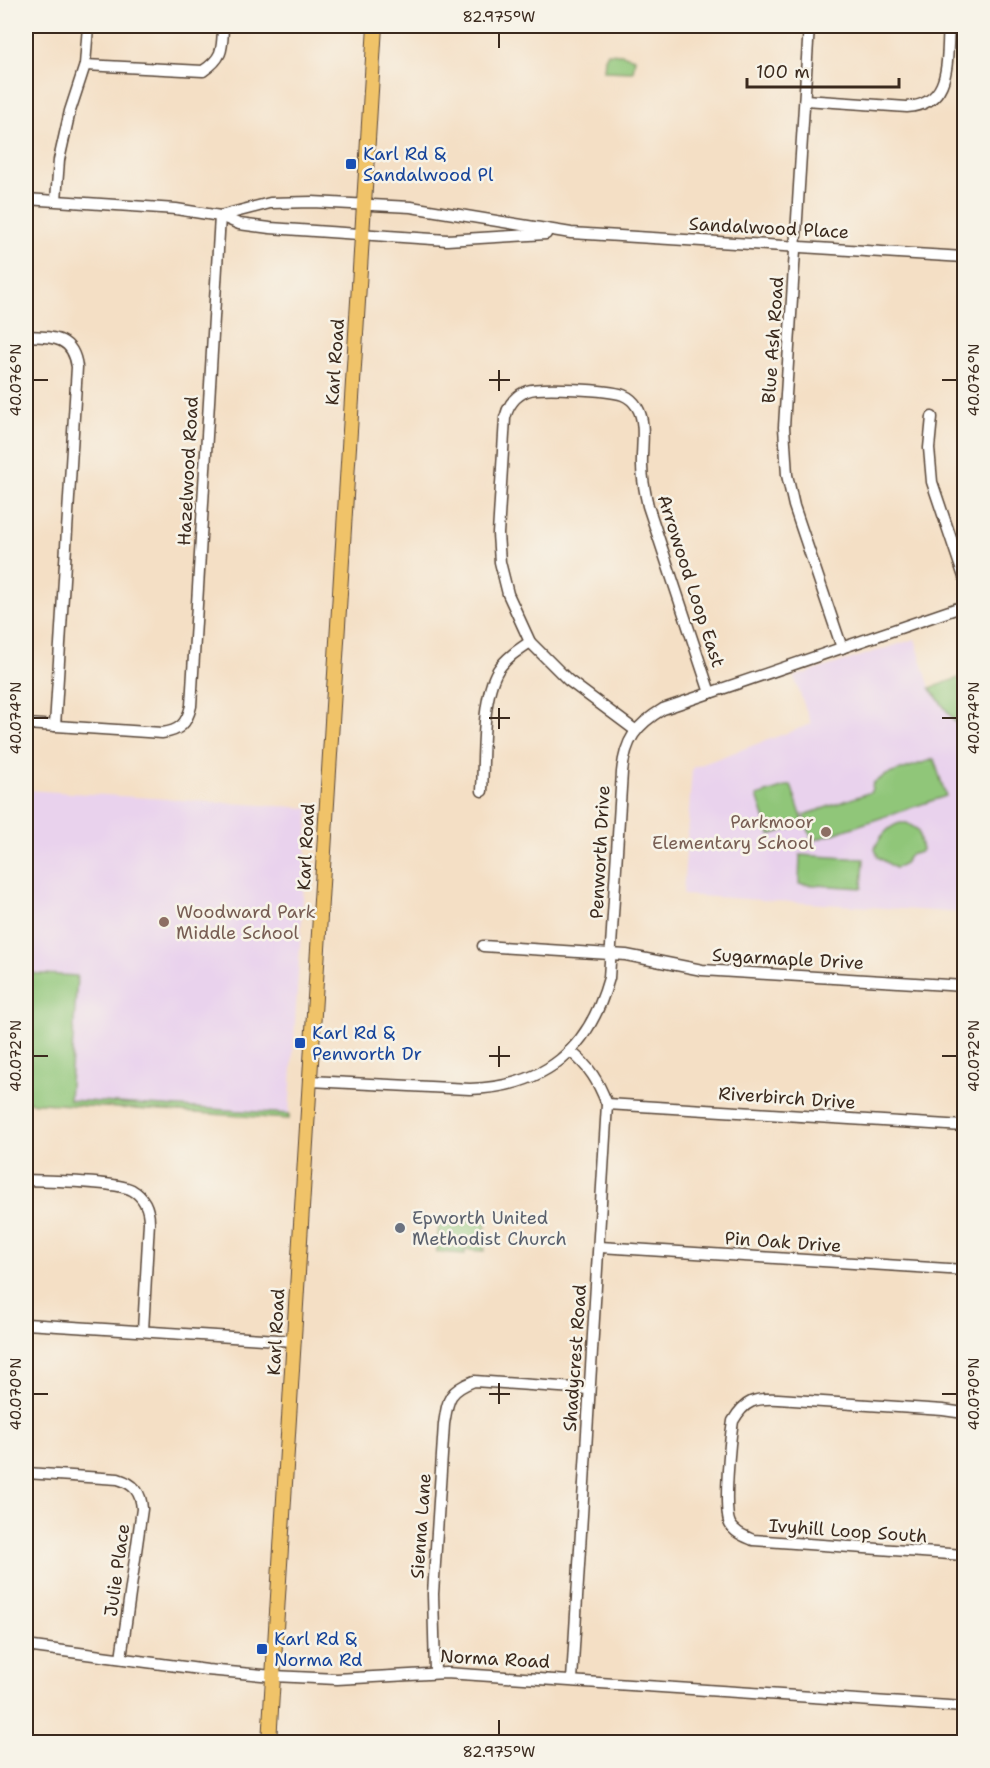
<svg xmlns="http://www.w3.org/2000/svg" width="990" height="1768" viewBox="0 0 990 1768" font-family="'Shantell Sans',sans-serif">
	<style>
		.built { fill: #e9d2ed }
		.green { fill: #90c679; stroke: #66784c; stroke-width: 1.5 }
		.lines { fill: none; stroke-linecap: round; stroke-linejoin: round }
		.minor-casing { stroke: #574537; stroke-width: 13 }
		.major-casing { stroke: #574537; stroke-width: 16 }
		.minor { stroke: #fff; stroke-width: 10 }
		.major { stroke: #f0c369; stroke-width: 14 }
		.ticks { fill: none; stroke: #3b2a1e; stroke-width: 2 }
		.transit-dot { fill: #1a4fb4; stroke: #f7f3e8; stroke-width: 2 }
		.education-dot { fill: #8d6e63; stroke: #f7f3e8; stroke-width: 2 }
		.worship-dot { fill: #6b7280; stroke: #f7f3e8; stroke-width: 2 }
		.labels { text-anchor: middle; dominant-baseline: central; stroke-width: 5; stroke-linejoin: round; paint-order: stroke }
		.transit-label { font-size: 18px; fill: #164399; stroke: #f7f3e8; text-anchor: start }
		.street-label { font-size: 18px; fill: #3b2a1e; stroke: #f7f3e8 }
		.education-label { font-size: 18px; fill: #785e54; stroke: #f7f3e8; text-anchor: end }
		.worship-label { font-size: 18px; fill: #5b616d; stroke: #f7f3e8; text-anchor: start }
		.neatline { fill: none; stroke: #3b2a1e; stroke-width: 2 }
		.ticks-label { font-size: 15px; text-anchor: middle; fill: #3b2a1e }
	</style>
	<rect width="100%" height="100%" fill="#f7f3e8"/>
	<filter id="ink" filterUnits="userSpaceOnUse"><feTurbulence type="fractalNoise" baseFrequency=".0167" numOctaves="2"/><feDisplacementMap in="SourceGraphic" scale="12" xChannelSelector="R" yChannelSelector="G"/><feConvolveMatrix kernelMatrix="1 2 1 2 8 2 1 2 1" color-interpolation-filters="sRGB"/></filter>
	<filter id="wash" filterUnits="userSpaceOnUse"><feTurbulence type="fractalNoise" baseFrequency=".008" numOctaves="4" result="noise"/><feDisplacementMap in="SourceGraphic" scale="24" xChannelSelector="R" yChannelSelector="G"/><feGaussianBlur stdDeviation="1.35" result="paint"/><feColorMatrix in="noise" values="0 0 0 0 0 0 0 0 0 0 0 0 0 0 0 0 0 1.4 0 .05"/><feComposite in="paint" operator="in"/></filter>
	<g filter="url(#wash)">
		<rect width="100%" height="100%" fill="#f4dfc5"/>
		<g class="built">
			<path d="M915,639l15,49 34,46v179l-281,-18 9,-127 119,-44 -17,-47z"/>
			<path d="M26,790l283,18 -20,306 -220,-14 8,-123 -51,-4z"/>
		</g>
		<g class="green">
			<path d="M608,53l13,1 14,4 -2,14 -29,-1 1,-12z"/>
			<path d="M964,676v58l-34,-46z"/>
			<path d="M934,759l12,37 -134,45 -8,-26 67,-23 2,-9 13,-8z"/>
			<path d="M791,785l13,39 -34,11 -13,-39z"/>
			<path d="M900,823h7l11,7 4,20 -2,2 -10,3 -8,11 -7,2 -17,-11 -3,-8c3,-11 14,-23 25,-26z"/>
			<path d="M800,855l64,4 -2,29 -63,-4z"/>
			<path d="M26,973l51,3 -8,124 220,14v5l-263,-17z"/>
			<path d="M439,1219l47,2 -2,30 -19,-1v4l-28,-2z"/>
		</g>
	</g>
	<g filter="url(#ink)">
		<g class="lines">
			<g class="minor-casing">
				<g id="minor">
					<path d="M809,26l-25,401 3,48 7,31 48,142"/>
					<path d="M85,65l118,6c21,-14 19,-23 20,-45"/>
					<path d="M805,100l102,7c46,-3 39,-47 42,-81"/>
					<path d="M26,199l150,10 44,7 19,8 31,4 177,12 99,-6"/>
					<path d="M56,200l3,-40 11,-49 15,-46 3,-39"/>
					<path d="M220,216l50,-13 42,-1 99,5 160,26 393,24"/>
					<path d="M26,336c25,1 47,-1 51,31l-22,359"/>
					<path d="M932,417l-3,31 3,34 32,95"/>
					<path d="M26,724l136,9c18,-2 25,-10 29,-27l29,-490"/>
					<path d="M635,730l-67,-50 -38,-38 -22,-48 -8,-32 -2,-28 7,-116c3,-12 9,-22 22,-27 13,-5 82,-1 96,4 5,2 11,7 14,12 10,16 4,40 5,59 0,14 3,27 6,40l62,187"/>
					<path d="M482,791c2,-33 -1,-93 16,-121 8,-12 20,-20 32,-28"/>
					<path d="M483,946l143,9 76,15 262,16"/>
					<path d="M570,1051c20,16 28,30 37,53l-35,576"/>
					<path d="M310,1081l160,8c75,-2 119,-39 139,-111l13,-206c3,-32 14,-47 41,-63l301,-103"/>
					<path d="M607,1104l357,22"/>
					<path d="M26,1180c23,1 89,1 106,10 12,7 17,19 17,32l-6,109"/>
					<path d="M600,1247l364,23"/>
					<path d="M26,1324l268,17"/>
					<path d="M964,1413l-21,-3 -165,-11c-23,-1 -33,1 -45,22 -3,18 -10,89 -3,103 5,9 14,12 23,16l211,15"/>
					<path d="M26,1473l92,6c16,5 23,13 24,30l-21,149"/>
					<path d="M26,1646l181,24 66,6 64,3 109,-6 518,34"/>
					<path d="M435,1672l-2,-78 11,-170c4,-25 4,-33 30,-43l115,8"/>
				</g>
			</g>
			<g class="major-casing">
				<path id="major" d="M269,1742l106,-1716"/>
			</g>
			<use href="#minor" class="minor"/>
			<use href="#major" class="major"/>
		</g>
	</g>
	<path class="ticks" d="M499,33v15M499,370v21M33,380h15M489,380h21M942,380h15M499,708v21M33,718h15M489,718h21M942,718h15M499,1046v21M33,1056h15M489,1056h21M942,1056h15M499,1383v21M33,1394h15M489,1394h21M942,1394h15M499,1720v15"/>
	<g class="transit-dot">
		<rect x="345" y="158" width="12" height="12" rx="3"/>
		<rect x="294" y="1037" width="12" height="12" rx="3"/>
		<rect x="256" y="1643" width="12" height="12" rx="3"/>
	</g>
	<g class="education-dot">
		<circle cx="826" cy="832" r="6"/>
		<circle cx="164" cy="922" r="6"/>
	</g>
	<circle class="worship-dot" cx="400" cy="1228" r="6"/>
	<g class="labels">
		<g class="transit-label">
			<text x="363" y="154">Karl Rd &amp;<tspan x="363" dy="21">Sandalwood Pl</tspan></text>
			<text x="312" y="1033">Karl Rd &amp;<tspan x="312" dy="21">Penworth Dr</tspan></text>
			<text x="274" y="1639">Karl Rd &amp;<tspan x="274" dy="21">Norma Rd</tspan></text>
		</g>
		<g class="street-label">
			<text transform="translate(769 228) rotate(3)">Sandalwood Place</text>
			<text transform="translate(773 340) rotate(-86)">Blue Ash Road</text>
			<text transform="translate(335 362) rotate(-86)">Karl Road</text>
			<text transform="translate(188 471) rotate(-87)">Hazelwood Road</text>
			<text transform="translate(691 581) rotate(72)">Arrowood Loop East</text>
			<text transform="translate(306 847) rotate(-87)">Karl Road</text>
			<text transform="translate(600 852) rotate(-87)">Penworth Drive</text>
			<text transform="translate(788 959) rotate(3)">Sugarmaple Drive</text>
			<text transform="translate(787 1098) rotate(4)">Riverbirch Drive</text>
			<text transform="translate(783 1242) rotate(4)">Pin Oak Drive</text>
			<text transform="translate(276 1332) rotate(-87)">Karl Road</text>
			<text transform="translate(575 1358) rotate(-86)">Shadycrest Road</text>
			<text transform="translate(421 1526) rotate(-86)">Sienna Lane</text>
			<text transform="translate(848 1531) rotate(4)">Ivyhill Loop South</text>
			<text transform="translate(117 1570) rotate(-82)">Julie Place</text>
			<text transform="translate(495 1659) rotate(3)">Norma Road</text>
		</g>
		<g class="education-label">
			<text x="814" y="822">Parkmoor<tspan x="814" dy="21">Elementary School</tspan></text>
			<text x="176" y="912" text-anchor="start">Woodward Park<tspan x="176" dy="21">Middle School</tspan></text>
		</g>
		<g class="worship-label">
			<text x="412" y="1218">Epworth United<tspan x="412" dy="21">Methodist Church</tspan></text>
		</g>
	</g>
	<rect width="990" height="1768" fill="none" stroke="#f7f3e8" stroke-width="66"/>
	<path d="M747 78v9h152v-9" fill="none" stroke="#3b2a1e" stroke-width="3"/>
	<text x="756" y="78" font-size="18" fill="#3b2a1e" stroke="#f7f3e8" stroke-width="4.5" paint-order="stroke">100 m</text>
	<rect x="33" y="33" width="924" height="1702" class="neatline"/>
	<g class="ticks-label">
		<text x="499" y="22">82.975°W</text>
		<text transform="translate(16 380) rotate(-90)" y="5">40.076°N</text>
		<text transform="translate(974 380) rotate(-90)" y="5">40.076°N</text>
		<text transform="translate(16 718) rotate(-90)" y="5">40.074°N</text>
		<text transform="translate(974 718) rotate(-90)" y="5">40.074°N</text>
		<text transform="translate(16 1056) rotate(-90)" y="5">40.072°N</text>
		<text transform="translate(974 1056) rotate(-90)" y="5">40.072°N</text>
		<text transform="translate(16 1394) rotate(-90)" y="5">40.070°N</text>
		<text transform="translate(974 1394) rotate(-90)" y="5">40.070°N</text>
		<text x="499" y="1757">82.975°W</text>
	</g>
</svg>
